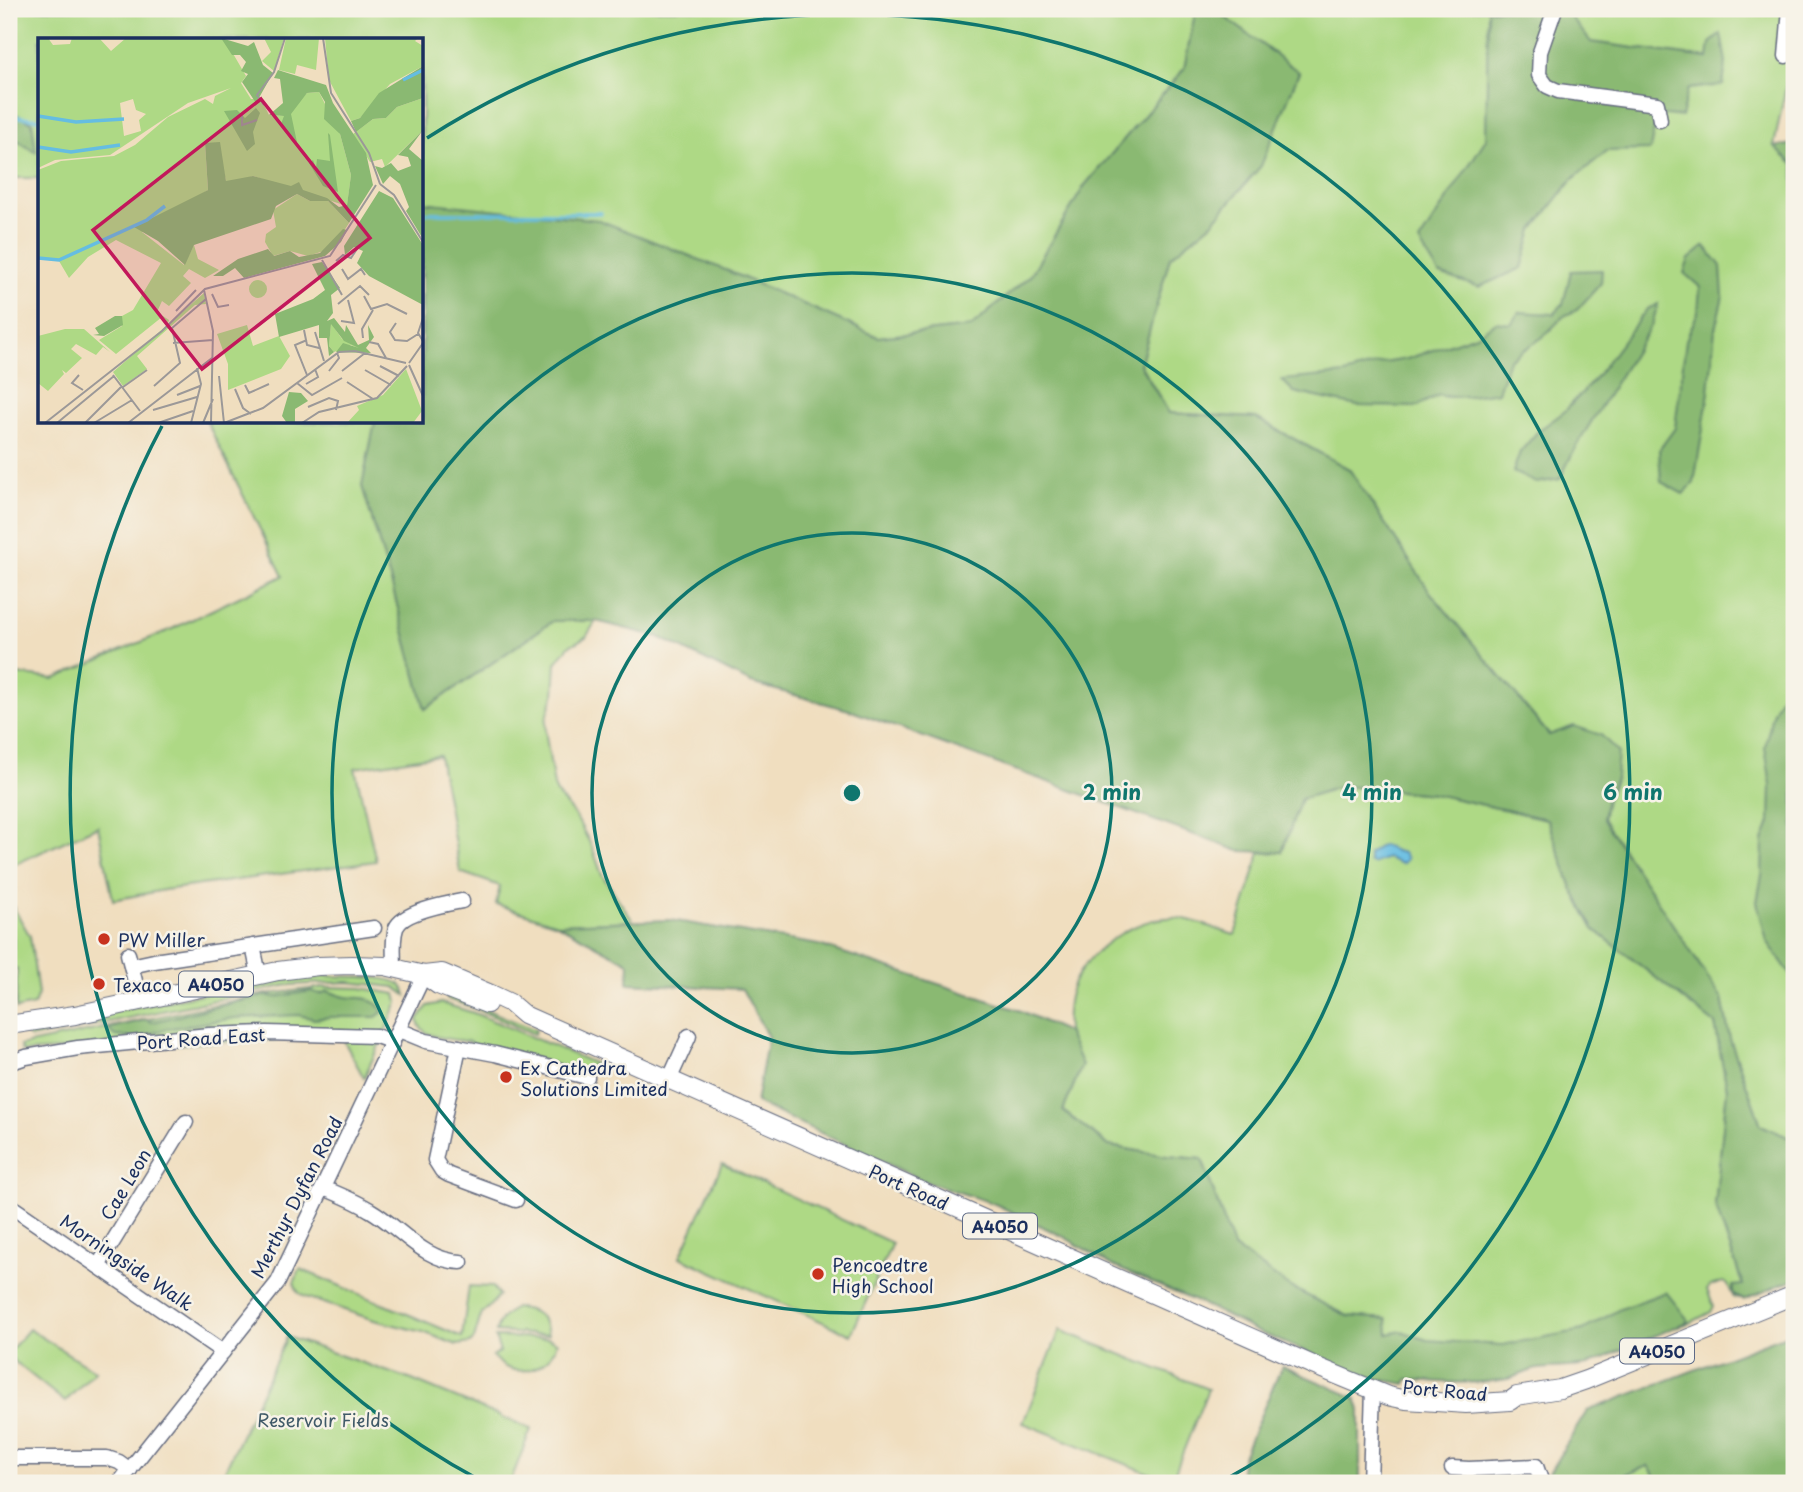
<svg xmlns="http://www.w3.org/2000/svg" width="1803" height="1492" viewBox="0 0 1803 1492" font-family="'Playpen Sans',sans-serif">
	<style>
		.green { fill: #aed985; stroke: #648472; stroke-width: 2 }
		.forest { fill: #8ab972; stroke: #527468; stroke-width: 2 }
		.water { fill: #65bde2; stroke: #4076a0; stroke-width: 2 }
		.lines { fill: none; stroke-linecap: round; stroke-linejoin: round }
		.stream { stroke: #65bde2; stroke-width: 3.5 }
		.minor-casing { stroke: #666c80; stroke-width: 17 }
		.major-casing { stroke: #666c80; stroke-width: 20 }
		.minor { stroke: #fff; stroke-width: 14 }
		.major { stroke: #fff; stroke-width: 18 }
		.ring { fill: none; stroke: #0f766e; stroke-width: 3.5 }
		.poi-dot { fill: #c8321e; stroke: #f7f3e8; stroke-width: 2.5 }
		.labels { text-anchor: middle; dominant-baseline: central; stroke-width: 5; stroke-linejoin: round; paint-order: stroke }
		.shield { fill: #f7f3e8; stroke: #5d6a87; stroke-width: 2 }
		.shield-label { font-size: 16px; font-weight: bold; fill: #1b2f5e }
		.poi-label { font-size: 18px; fill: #1b2f5e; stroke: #f7f3e8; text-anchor: start }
		.street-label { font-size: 18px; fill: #1b2f5e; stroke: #f7f3e8 }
		.park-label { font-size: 18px; fill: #405a68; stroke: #f7f3e8 }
		.inset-river { fill: none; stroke: #65bde2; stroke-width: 3.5 }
		.inset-road { fill: none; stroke: #9b9898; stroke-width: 2 }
		.view { fill: #c2185b; fill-opacity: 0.15; stroke: #c2185b; stroke-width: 3.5 }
		.inset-edge { fill: none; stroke: #1b2f5e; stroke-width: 3.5 }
		.centre { fill: #0f766e; stroke: #f7f3e8; stroke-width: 3.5 }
		.ring-label { font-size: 21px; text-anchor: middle; font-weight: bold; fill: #0f766e; stroke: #f7f3e8; stroke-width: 5; stroke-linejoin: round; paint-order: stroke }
	</style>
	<rect width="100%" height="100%" fill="#f7f3e8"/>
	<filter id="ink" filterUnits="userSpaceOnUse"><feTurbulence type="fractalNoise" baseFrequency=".0143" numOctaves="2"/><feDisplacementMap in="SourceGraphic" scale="14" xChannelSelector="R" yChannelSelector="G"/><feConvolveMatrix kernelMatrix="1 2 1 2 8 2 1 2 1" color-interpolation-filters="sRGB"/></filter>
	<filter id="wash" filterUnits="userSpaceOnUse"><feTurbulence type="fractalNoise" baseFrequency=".00686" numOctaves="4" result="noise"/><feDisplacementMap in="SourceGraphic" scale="28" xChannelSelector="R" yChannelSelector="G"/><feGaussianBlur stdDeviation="1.57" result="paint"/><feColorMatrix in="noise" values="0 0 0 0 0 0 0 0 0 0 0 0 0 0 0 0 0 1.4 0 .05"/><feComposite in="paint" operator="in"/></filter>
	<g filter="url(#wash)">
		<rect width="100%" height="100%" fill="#f0debf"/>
		<g class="green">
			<path d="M9,9h1187l-12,60 -99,116 -55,91 -59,51 -93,10 -150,-66 -275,-65 -31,-4v-162h-382v138h-31v-43l26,17 -3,-30 -23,-11z"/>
			<path d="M1214,9h580v37l-20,100 20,19v975l-33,-15 -31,-86 -8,-40 -100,-149 -57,-96 -135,-162 -81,-123 -93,-51 -87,-5 -29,-49 30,-107 42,-34 87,-150z"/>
			<path d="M207,422h168l-13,64 29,96 34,127 128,-88h43l-10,16 -17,9 -13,17 -2,32 -8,25v16l8,50 3,8 19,23 16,30 10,28 31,46 -76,3 -61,-20 4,-18 -40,-14 -21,-117 -84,13 21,93 -212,29 -51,10 -15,-74 -89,41v-194l45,6 118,-50 111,-53z"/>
			<path d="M1342,786l92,8 113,25 25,69 22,41 121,95 12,65 -12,116 28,81 -9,4 -1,4 11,6 -10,-2 -6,-13 -5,-3 -13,4 -3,4 7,16 -3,6 -21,11 -184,46 -118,-35 -2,-15 -38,-2 -56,-29 -59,-41 -31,-88 -35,-3 -58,-10 -46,-35 19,-46c-5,-10 -14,-24 -15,-35 -1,-10 0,-27 3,-37 11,-40 67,-79 108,-75 18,2 39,12 57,17l25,-82 22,-1 18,-53z"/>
			<path d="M9,900l21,36 8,58 -4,11 -18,4 1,-40 -4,-1v-31l-4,-1z"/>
			<path d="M328,976c15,1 62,-1 73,9 3,2 4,7 5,10l-11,-8 -47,-5 -60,3 -257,53 -5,-3v-3h5l-1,-3 236,-48z"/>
			<path d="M326,987l35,1 35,6 2,8 -14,32 -362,18 -2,-6 241,-51z"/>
			<path d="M448,994l88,36 -2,4 -64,-28 -23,-7z"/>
			<path d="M441,1003l33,10 122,51 -16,7 -90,-25 -2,1 -16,-3 -1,-2c-16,-3 -52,-2 -53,-23l10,-13z"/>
			<path d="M345,1039l36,2 -17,37 -19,-35z"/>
			<path d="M722,1164l170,79 -41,92 -171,-78z"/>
			<path d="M300,1269l162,68 7,-51 24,1 6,9 -18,19 -7,24 -4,4 -13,2 -34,-13 -49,-12 -71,-24 -5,-4 -4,-9z"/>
			<path d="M515,1308c19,1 30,7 33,27l-52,-3c3,-12 8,-17 19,-24z"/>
			<path d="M29,1329l66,42 -30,31 -56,-45v-5z"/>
			<path d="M1060,1330l148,59 -37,93 -148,-59z"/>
			<path d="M287,1337l125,43 119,49 -21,54h-291z"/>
			<path d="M495,1337l53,1 9,4c-5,21 -26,33 -47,27 -7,-2 -13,-8 -18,-13l8,-4z"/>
			<path d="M1648,1466l13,17h-58z"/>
		</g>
		<g class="forest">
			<path d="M1196,9h18l85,63 -38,94 -49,57 -42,34 -30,108 29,48 87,5 93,51 81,123 119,143 25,-9 27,9 17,17 -2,26 -9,21 -4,20 119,180 8,40 31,86 33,15v139l-50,21 -11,-5v-9l10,-1 -28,-80 12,-116 -12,-65 -121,-95 -22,-41 -25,-69 -113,-25 -92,-8 -41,13 -19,53 -43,-1 -390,-141 -98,-27 -92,-46 -63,-16h-43l-128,88 -34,-127 -29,-96 13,-64h47v-220l177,18 129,51 150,66 93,-10 59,-51 55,-91 99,-116z"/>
			<path d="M1488,9h85l-2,8 20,25 117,16 2,-15 11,-9 5,28 -3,23 -35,4 -7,28 -24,-3 -7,36 -43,1 -35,29 -39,50 -11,38 -43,19 -40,-13 -20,-32 67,-103z"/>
			<path d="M9,111l23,11 4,30 -27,-17z"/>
			<path d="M1794,144v21l-20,-18z"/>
			<path d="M1705,246l16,20 2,30 -8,33 -6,63 -15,91 -11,11 -22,-12 -2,-32 16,-22 11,-88 12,-28 2,-25 -16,-14 5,-14z"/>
			<path d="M1602,270l-1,13 -24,27 -13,6 -21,21 -34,23 -11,32c-15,2 -47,8 -59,3l-24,12 -58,-1 -63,-14 -12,-12 63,-6 33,-10 29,-5 69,-24 20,-13 15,2 8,-12 34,2 10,-10 8,-33z"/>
			<path d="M1658,304l-6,20 -77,124 -15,31 -24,4 -23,-11 7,-20 18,-21 26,-19 28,-30 55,-73z"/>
			<path d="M1794,434v74l-5,-13z"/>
			<path d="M1794,667v312l-27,-38 -10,-39 5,-27 1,-34 7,-19 1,-37 -6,-38 7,-33z"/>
			<path d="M670,920l149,25 202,66 46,21 15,33 -19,46 46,35 58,10 35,3 31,88 59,41 56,28 39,3 1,15 14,-3 25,9 75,5 81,-15 37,-21 46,-17 23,29 -101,44c-17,3 -33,2 -50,4 -10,1 -20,8 -31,10 -33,6 -66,4 -99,0l-2,5 -30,-5 -31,-11 -89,-37 -54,-27 -89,-38 -49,-29 -69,-33 -73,-24 -166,-77 12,-66 -26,-48 -114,-6 1,-20 -72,-39z"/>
			<path d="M311,991l9,3 8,-3c6,2 12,5 18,6 16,2 27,-2 37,15l-7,5h-44l-18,2 -15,-4 -64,3 -69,11 -29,9 -22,-2 -7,-6c12,-7 24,-5 37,-11l7,3 114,-27 9,2z"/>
			<path d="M1794,1332v151h-133l-13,-17 -45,17h-55l-1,-7 40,-65z"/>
			<path d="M1282,1366l74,32 4,12v73h-120l2,-25z"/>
		</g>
		<path class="water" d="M1382,845l13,6 9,2 3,6 -5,5 -15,-6 -15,6 -3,-2v-8z"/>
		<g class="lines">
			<g class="stream">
				<path d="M9,116l31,3"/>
				<path d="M422,213h179"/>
			</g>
		</g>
	</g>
	<g filter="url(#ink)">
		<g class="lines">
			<g class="minor-casing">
				<g id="minor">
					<path d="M1555,9l-15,43 -1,23 8,11 11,5 99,13 3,16"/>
					<path d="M1786,56l4,-47"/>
					<path d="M253,946l6,29"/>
					<path d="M128,954l7,27"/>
					<path d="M131,966l23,-5 220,-33"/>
					<path d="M394,968c0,-12 -2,-28 2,-40 6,-16 50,-24 66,-27"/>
					<path d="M399,1030l27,11 69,13 92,23"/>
					<path d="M459,1047l-24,113 7,11 7,4 67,25"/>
					<path d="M9,1063l17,-6 52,-9 131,-13 58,-2 109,3 17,6"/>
					<path d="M669,1080l20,-44"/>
					<path d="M324,1188c16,7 32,13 46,22 30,17 53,51 91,52"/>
					<path d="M9,1205l214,147"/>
					<path d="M98,1266l88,-144"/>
					<path d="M9,1458h98l12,4 11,8"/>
					<path d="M1452,1468l17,1 67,-3 6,17"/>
					<path d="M119,1483l159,-201 146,-307"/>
					<path d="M1370,1483l3,-94"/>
				</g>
			</g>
			<g class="major-casing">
				<g id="major">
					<path d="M424,975l14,10 49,19"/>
					<path d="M9,1025l66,-10 203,-44 40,-5 34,-1 33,1 39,9 18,-2 51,22 17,8 14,12 791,351 73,30 18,4 60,4 44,-3 7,-5 43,-7 26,-9 208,-85"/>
				</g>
			</g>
			<use href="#minor" class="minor"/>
			<use href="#major" class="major"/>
		</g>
	</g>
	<g class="ring">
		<circle cx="852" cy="793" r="260"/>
		<circle cx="852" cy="793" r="520"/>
		<path d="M485 1483A781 781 0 0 1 162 426M427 138A781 781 0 1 1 1219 1483"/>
	</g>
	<g class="poi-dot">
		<circle cx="104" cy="939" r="7"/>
		<circle cx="99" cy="984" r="7"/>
		<circle cx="506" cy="1077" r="7"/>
		<circle cx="818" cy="1274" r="7"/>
	</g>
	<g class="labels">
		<g class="shield">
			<rect x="179" y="971.5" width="74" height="25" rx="5"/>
			<rect x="963" y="1213.5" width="74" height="25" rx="5"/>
			<rect x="1620" y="1338.5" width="74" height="25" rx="5"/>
		</g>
		<g class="shield-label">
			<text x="216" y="984">A4050</text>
			<text x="1000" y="1226">A4050</text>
			<text x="1657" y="1351">A4050</text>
		</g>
		<g class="poi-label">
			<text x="118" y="939">PW Miller</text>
			<text x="113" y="984">Texaco</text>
			<text x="520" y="1067">Ex Cathedra<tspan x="520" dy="21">Solutions Limited</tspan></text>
			<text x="832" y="1264">Pencoedtre<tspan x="832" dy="21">High School</tspan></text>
		</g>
		<g class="street-label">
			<text transform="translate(201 1038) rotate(-4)">Port Road East</text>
			<text transform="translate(125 1184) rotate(-59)">Cae Leon</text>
			<text transform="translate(909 1187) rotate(24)">Port Road</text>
			<text transform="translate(296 1197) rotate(-63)">Merthyr Dyfan Road</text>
			<text transform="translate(127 1262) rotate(34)">Morningside Walk</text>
			<text transform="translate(1445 1390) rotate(5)">Port Road</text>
		</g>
		<g class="park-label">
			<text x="323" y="1419">Reservoir Fields</text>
		</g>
	</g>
	<g transform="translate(38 38)">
		<rect width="385" height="385" fill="#f0debf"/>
		<path d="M0,0h10l5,7 17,-1 2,-6h27l12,13 15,-13h98l22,38 -5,7 10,16h10l8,16 15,1 23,-23 12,-1 21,42 11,41 -4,31 -94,-30 -21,8 -6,-3 -4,-18 -17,-20 3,47 -66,42 42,33 10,-20 4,14 21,11 -14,8 -16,-9 -6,7 8,7 -22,23 -7,-5 -5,11 12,8 -1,3 -6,-6 -46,37 -17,-14 23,-14v-10l11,-6 28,-47 -45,-23 -28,17 -19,21 -10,-17 -21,-2v-89l23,-9 53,-5 21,-11 33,-28 37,-18 8,5 2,-8 16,-8 -43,15 -78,52 -55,5 -17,8zM95,61l3,11 10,4 -7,6 2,11 -17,5 -4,-33zM226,0h20l-10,33 -12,-10 9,-9zM248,0h33l-3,32 -19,-5 -2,9 -16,-4zM287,0h93l-3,3 8,5v20l-33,18 -30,34 -9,3 -22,-41zM385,60v32l-38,37 -3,-8 -12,3 -17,-28 20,-15 13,-1 11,-11zM259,156l13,7h18l21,22 -16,25 -25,8 -18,-5 -17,5 -8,-14 1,-8 10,-7 -3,-17zM211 251a9 9 0 1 1 18 0a9 9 0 1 1-18 0ZM166,255l2,11 -11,1 -58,51 10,13 -24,17 -10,-14zM293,285l11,16 20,8 1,4 -12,-6 -17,7 -5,-6zM209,287l6,21 26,-10 11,20 -9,13 -53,21v-26l-11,-30zM27,291h19l26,23 -7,-5 -7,8 -20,-11 -5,5 11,9 -16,15 -4,-3 2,4 -16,17 -10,-8v-47zM368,331l16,42 -9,12h-66l12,-13 -2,-4 26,-11z" fill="#aed985" fill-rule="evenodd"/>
		<path d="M183,0l27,8 6,-4 9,23 10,8 -17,30 -14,-21 6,-8 -7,-3 5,-9 -6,-7h-8zM385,28v32l-26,9 -11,11 -13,1 -17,13 -5,-11 9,-3 19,-25zM240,32l48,15 7,18 33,50 7,32 -24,38 -21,-22h-18l-13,-7 -21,12 -5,13 -77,26 -9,20 -27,-24 -24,-14 74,-37 -3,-47 15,-1 6,39 27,-5 38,10 8,-4 4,8 24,8 12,9 8,-2 4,-30 -11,-41 -16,-15 1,-17 -6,-10 -12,1 -16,21 7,33 -17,-23 3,-8 -15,-1 14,-12 -3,-24 -6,-1zM218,70l4,5 -7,19 2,12 -8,7 -23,-40 13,-1 8,8zM385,92l-14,19 14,12v78l-17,-28 3,-4 -9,-23 -10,-8 -7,8 -8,-18 7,2 9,-5 7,8 13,-5 -3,-9 -10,-2zM290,95l2,2 8,57 -15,-6 -14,-23 4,-3 3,8 1,-9 13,2zM341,153l14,7 30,47v60l-54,-29 -12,-13 6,-12 -9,-4 -9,8 -1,-9zM305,191l4,1 -6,12 -16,14 -81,22 -9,-10 -12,8h-10l25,-17 30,-10 6,7 16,-5 9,6 21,-4zM284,224l18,26 -9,7 2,18 -6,8 7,-3 11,14 1,-7 12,20 11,-5 -1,-15 6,12 -8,11 5,5 -35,-1 7,-9 16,5 -15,-7 -13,-17 -2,22 5,6 -5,4 -2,-18h-8v-13l-40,12 -4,-23 38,-15 12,-9 -13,-26zM77,278h7l1,9 -19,11 -11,-1 6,-1 -4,-6zM251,354l12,1 7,8 -13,8v14h-8l-5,-7z" fill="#8ab972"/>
		<path class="inset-river" d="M365,42l20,-10M0,78l38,6 48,-3M0,109l33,5 49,-7M0,220l21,2 88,-40 18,-14"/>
		<path class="inset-road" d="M285,0l8,55 38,60 11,31M226,67l-7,-10 17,-23 11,-34M204,77v10l15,-5M342,146l14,11 29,47M284,222l20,35M298,223l7,-6 8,3 6,-9M304,231l6,10 13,-10 4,6M166,252l9,41 -2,92M174,256l6,13 11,-2M326,258l7,13 16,-5 20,10M300,266l22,-18 9,9M138,273l20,-21M385,280l-5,15 5,8M303,283l13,2 -6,-23M358,285l-6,9 5,8 12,1 11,-7M266,292l3,15 12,3M277,294l9,29M325,300l-1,-9 11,-19M331,304l9,2 8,14M135,305l40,-3M371,325l14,-20M371,327l14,31M342,328l19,10M327,332l26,15M291,333l10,-13 -2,-5M304,333l23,-18M41,337l-7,8 11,7M75,337l27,36M269,337l-12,-30 12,-5M181,338l5,47M309,344l26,17M259,345l15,12 30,-17M268,346l12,-7 -3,-8M207,347l4,8 20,-9M116,348l26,-23 -8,-35 34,-29M85,349l24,-17M197,351l8,19 8,6M139,357l23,-9M270,369l21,-9 9,3 -2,9M115,372l44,-13M7,385l117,-92 43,-42 125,-33 46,-71M19,385l57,-47M47,385l37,-37M56,385l38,-23M90,385l84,-65M120,385l35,-12M153,385l10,-39 -4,-16M165,385l10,-24M186,385l39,-15 76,-56 16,-1 51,12M264,385l17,-11 58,-14 30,-32"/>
		<path class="view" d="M223,61l109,139 -168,131 -109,-139z"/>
		<rect width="385" height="385" class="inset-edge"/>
	</g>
	<circle cx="852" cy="793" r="10" class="centre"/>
	<g class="ring-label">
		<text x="1112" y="800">2 min</text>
		<text x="1372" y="800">4 min</text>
		<text x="1633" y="800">6 min</text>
	</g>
	<rect width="1803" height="1492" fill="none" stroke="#f7f3e8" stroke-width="35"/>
</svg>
